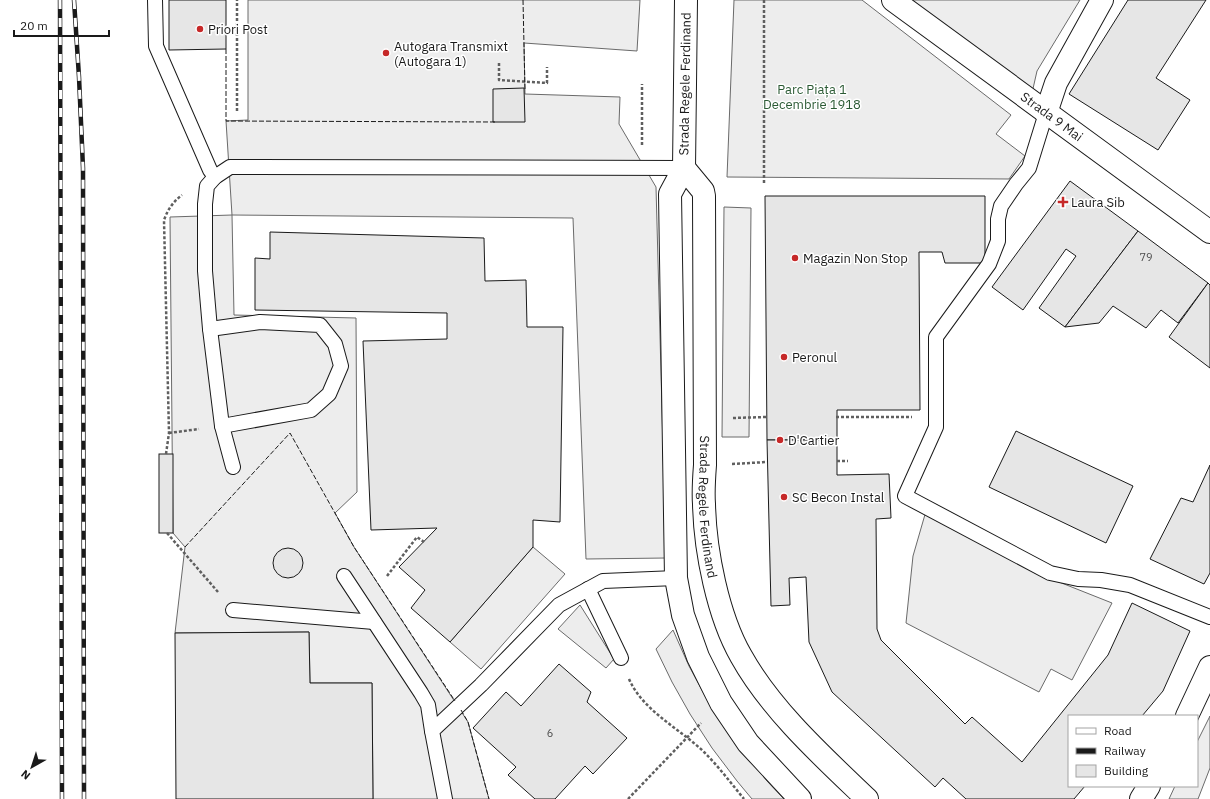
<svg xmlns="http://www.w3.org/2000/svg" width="1210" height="799" viewBox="0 0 1210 799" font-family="'IBM Plex Sans',sans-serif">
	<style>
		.built { fill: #ededed; stroke: #6a6a6a }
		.building { fill: #e6e6e6; stroke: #1a1a1a }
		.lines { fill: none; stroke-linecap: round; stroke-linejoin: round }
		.service-casing { stroke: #1a1a1a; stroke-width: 16 }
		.minor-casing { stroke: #1a1a1a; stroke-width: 24 }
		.tertiary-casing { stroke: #1a1a1a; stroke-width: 24 }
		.primary-casing { stroke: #1a1a1a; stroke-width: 24 }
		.path { stroke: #5f5f5f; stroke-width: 2.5; stroke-dasharray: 3 2; stroke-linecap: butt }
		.service { stroke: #fff; stroke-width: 14 }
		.minor { stroke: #fff; stroke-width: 22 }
		.tertiary { stroke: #fff; stroke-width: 22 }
		.primary { stroke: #fff; stroke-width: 22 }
		.rail-casing { stroke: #1a1a1a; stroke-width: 4.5 }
		.rail { stroke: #fff; stroke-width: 3; stroke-dasharray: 9; stroke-linecap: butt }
		.fence { stroke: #1a1a1a; stroke-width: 1; stroke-dasharray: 5 2; stroke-linecap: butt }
		.poi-dot { fill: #c62828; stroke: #fff; stroke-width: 1.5 }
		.labels { text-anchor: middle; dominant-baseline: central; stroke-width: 3; stroke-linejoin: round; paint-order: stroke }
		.number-label { font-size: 11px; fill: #4d4d4d }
		.poi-label { font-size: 13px; fill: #1a1a1a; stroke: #fff; text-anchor: start }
		.street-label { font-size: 13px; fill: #1a1a1a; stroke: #fff }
		.park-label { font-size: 13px; fill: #2b5a34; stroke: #fff }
	</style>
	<rect width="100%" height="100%" fill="#fff"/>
	<g class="built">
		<path d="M248,0h392l-3,51 -113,-8 1,51 95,3 -1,27 37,63 10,371 -80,1 -13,-341 -341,-3 2,100 122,3 1,174 -22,21 19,34 114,175 21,77h-116l-1,-116h-62l-1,-51 -134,1 10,-86 -12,-14 -3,-316 62,-2 -6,-94 22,-1z"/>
		<path d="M734,0h128l149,115 -15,19 29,22 -16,23 -282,-2z"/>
		<path d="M905,0h175l-43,71 -5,22z"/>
		<path d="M724,207l27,1 -2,229h-27z"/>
		<path d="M926,511l128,69 58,23 -40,77 -21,-11 -12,23 -133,-69 7,-67z"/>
		<path d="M533,547l32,27 -84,95 -31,-27z"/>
		<path d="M580,605l34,54 -8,9 -48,-39z"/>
		<path d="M673,630l16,36 21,39 28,39 29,37 17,18h-32l-15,-18 -25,-33 -22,-34 -18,-32 -16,-33z"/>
		<path d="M1210,716v52l-12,31h-29l6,-13h22v-44z"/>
	</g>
	<g class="building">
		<path d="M169,0h57v49l-57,1z"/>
		<path d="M1128,0h78l-50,78 34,22 -32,50 -89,-56z"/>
		<path d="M524,88l1,34h-32v-33z"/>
		<path d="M1070,181l68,50 -73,96 -26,-19 37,-52 -10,-7 -43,61 -31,-23z"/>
		<path d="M765,196h220v67h-40l-3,-11h-23l1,158h-83v30h-70z"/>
		<path d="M1138,231l70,52 -30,40 -17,-13 -15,18 -33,-22 -14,17 -34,4z"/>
		<path d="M270,232l214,6 1,43 41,-1 1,47h36l-3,195 -27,-2v27l-83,95 -39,-34 14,-18 -26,-23 38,-39 -66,2 -8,-189 84,-2v-26l-192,-3v-52l15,1z"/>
		<path d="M1208,283l2,2v83l-41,-31z"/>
		<path d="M1016,431l117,55 -27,57 -117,-56z"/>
		<path d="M767,440h70v35l52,-1 2,44 -15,1 1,110 4,11 84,84 7,-7 50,45 86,-107 24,-52 58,28 -27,60 -21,25h-73v70h16l-11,13h-108l-23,-21 -8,9 -103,-95 -23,-50 -3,-65 -17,1 1,27 -19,1z"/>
		<rect x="159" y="454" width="14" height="79"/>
		<path d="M1210,465v108l-6,11 -54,-25 31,-61 12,4z"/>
		<circle cx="288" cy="563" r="15"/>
		<path d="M309,632l1,51h62l1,116h-197l-1,-166z"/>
		<path d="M559,664l32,28 -4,10 40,36 -34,36 -8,-8 -30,33h-20l-27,-24 8,-8 -43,-39 33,-36 15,14z"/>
	</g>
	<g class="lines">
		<g class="service-casing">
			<g id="service">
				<path d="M155,0l1,46 54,124 5,7"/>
				<path d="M1046,113l-17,55 -13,16 -15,22 -3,13v22l-9,23 -53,73v90l-31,69 145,77 28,6 23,1 29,5 80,32"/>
				<path d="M210,329l50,-7 60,3 15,19 6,22 -12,28 -18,16 -89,16"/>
				<path d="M233,467l-11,-41 -12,-97 -5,-58v-67l2,-18 8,-9 15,-10 454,1"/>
				<path d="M344,576l77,117 7,12 4,26"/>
				<path d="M588,589l33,69"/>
				<path d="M233,610l141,12"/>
				<path d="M445,799l-13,-68 49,-46 78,-80 44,-24 73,-3"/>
			</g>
		</g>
		<g class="minor-casing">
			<g id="minor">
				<path id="s1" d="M893,0l317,232"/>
				<path d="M1046,113l10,-30 46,-83"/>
			</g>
		</g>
		<g class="tertiary-casing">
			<g id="tertiary">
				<path d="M686,0l-2,168 -14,26 6,384 7,37 15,42 23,46 27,40 52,56"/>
				<path id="s2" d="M684,168l19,23 1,5 1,269c-1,13 -2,26 -1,39 1,47 14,112 37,152 30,54 82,101 126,143"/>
			</g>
		</g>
		<g class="primary-casing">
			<g id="primary">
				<path d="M1187,716l23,-49"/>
				<path d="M1141,799l8,-13"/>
			</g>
		</g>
		<g class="path">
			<path d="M499,63v17l48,3v-16"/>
			<path d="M237,111v-111"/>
			<path d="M642,145v-61"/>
			<path d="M764,183v-183"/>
			<path d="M836,417h76"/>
			<path d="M733,418l33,-1"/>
			<path d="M169,433l30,-4"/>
			<path d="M166,454l3,-21 -5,-213c4,-11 9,-18 18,-25"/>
			<path d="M837,461h11"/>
			<path d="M732,464l35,-2"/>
			<path d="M167,533l51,59"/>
			<path d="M387,576l30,-39 7,5"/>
			<path d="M629,679c14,32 50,49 75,73 14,14 27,31 40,47"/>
			<path d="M628,799l73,-76"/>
		</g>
		<use href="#service" class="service"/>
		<use href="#minor" class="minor"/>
		<use href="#tertiary" class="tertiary"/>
		<use href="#primary" class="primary"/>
		<g class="rail-casing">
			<g id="rail">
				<path d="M60,0c2,266 0,533 2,799"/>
				<path d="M74,0l5,77 4,91 1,631"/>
			</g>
		</g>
		<use href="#rail" class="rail"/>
		<g class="fence">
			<path d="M523,0l2,90"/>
			<path d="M226,49v72l269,1"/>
			<path d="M185,547l105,-114 64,114 101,154"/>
			<path d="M461,710l7,12 21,77"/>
		</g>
	</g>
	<g class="poi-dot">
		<circle cx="200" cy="29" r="4"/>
		<circle cx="386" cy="53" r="4"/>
		<path d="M1061 196h4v4h4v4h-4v4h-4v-4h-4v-4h4z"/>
		<circle cx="795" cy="258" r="4"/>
		<circle cx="784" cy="357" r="4"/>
		<circle cx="780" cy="440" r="4"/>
		<circle cx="784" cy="497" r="4"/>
	</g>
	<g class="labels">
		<g class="number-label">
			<text x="1146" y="257">79</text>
			<text x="550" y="733">6</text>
		</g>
		<g class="poi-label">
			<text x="208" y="29">Priori Post</text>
			<text x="394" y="46">Autogara Transmixt<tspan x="394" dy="15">(Autogara 1)</tspan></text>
			<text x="1071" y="202">Laura Sib</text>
			<text x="803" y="258">Magazin Non Stop</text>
			<text x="792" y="357">Peronul</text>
			<text x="788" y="440">D'Cartier</text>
			<text x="792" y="497">SC Becon Instal</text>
		</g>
		<g class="street-label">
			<text transform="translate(685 84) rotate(-89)">Strada Regele Ferdinand</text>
			<text stroke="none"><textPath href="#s1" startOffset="197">Strada 9 Mai</textPath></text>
			<text stroke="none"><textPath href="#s2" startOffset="346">Strada Regele Ferdinand</textPath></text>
		</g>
		<g class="park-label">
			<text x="812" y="89">Parc Piața 1<tspan x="812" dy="15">Decembrie 1918</tspan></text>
		</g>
	</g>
	<rect x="1068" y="715" width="130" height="72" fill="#ffffff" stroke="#a3a3a3"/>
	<rect x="1076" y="728" width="20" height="6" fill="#ffffff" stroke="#a3a3a3"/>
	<text x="1104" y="735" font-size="12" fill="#1a1a1a">Road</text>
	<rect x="1076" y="748" width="20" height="6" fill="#1a1a1a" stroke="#a3a3a3"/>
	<text x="1104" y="755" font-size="12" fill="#1a1a1a">Railway</text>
	<rect x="1076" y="765" width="20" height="12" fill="#e6e6e6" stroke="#a3a3a3"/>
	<text x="1104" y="775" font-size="12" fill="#1a1a1a">Building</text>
	<g transform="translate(32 767) rotate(219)" stroke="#ffffff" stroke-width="3" paint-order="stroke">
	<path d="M0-3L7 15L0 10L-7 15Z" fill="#1a1a1a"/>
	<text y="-6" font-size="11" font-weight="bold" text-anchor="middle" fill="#1a1a1a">N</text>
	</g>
	<path d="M14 30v6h95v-6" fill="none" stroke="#1a1a1a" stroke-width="2"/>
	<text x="20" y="30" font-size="12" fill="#1a1a1a" stroke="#ffffff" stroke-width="3" paint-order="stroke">20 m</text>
</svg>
